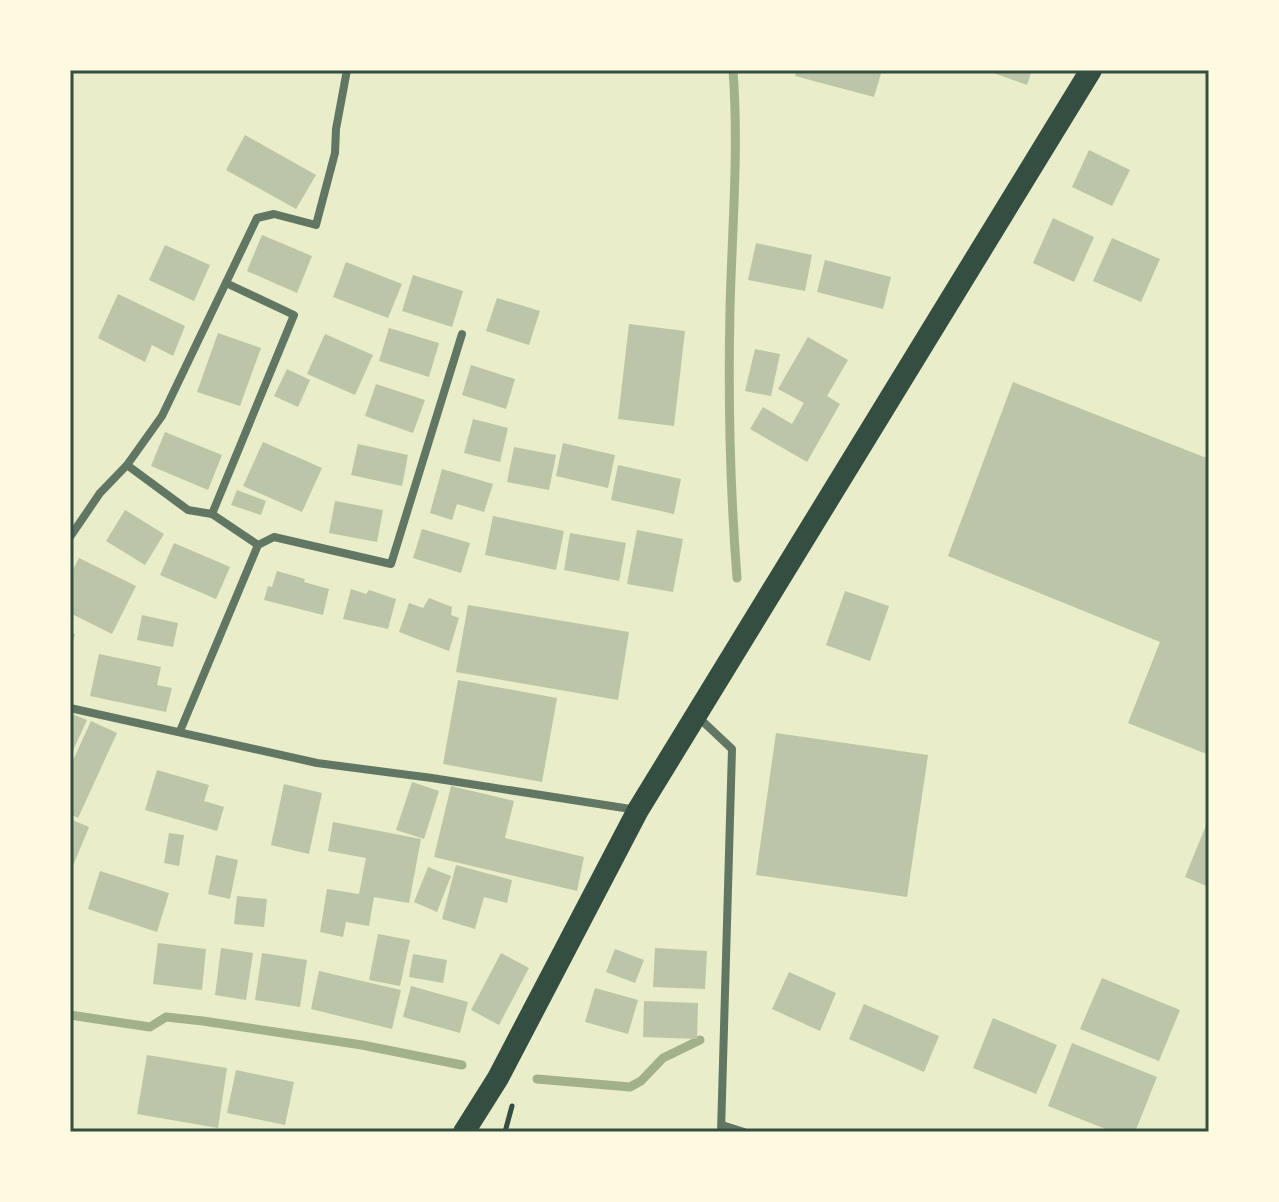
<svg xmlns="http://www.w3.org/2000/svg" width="1279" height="1202" viewBox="0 0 1279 1202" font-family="Jost,sans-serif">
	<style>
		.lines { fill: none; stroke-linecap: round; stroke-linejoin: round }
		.stream { stroke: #a3b18a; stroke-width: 9 }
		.building { fill: #bcc5a7 }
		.path { stroke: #344e41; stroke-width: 5 }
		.minor { stroke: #617663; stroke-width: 8 }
		.trunk { stroke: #344e41; stroke-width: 22 }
		.neatline { fill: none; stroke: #344e41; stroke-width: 3 }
	</style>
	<rect width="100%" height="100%" fill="#e9edc9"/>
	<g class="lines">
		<g class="stream">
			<path d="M733,70c6,80 -1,159 -3,239 -2,89 0,179 7,269"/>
			<path d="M70,1015l80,12 16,-10 37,4 159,24 100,20"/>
			<path d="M537,1079l93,8 11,-6 22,-23 37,-18"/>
		</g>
	</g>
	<g class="building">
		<path d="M797,70h85l-8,27 -79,-21z"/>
		<path d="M985,70h47l-5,15z"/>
		<path d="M245,135l71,40 -20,34 -70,-39z"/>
		<path d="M1089,150l41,20 -18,36 -40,-19z"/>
		<path d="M1053,218l41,19 -20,45 -41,-19z"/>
		<path d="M262,235l50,21 -15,37 -50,-22z"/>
		<path d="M1112,238l48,21 -19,43 -48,-21z"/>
		<path d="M756,243l56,12 -7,36 -57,-11z"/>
		<path d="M165,245l45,20 -16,36 -45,-21z"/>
		<path d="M825,260l66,17 -8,32 -66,-17z"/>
		<path d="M346,262l56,22 -14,34 -55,-21z"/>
		<path d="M413,275l50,16 -11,36 -50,-16z"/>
		<path d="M118,294l67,32 -12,30 -21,-11 -7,17 -47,-24z"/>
		<path d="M497,298l43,13 -11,34 -43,-14z"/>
		<path d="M629,324l56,7 -11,95 -56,-7z"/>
		<path d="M389,328l50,15 -10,34 -50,-16z"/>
		<path d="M218,333l43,15 -21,58 -43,-14z"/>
		<path d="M325,334l48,21 -18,40 -48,-21z"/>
		<path d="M808,337l40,23 -21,36 13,8 -33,58 -57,-33 13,-22 29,17 12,-21 -26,-14z"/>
		<path d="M755,349l25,5 -9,42 -26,-5z"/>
		<path d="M471,365l44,14 -9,30 -44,-14z"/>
		<path d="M287,369l23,11 -12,27 -24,-11z"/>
		<path d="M1013,382l196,77v296l-81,-32 32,-81 -212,-86z"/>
		<path d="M376,384l49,16 -12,33 -48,-17z"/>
		<path d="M473,419l35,9 -8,34 -36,-9z"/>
		<path d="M165,432l57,23 -14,35 -57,-24z"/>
		<path d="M263,442l59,26 -20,44 -59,-26z"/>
		<path d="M563,443l52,12 -7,33 -52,-12z"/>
		<path d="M358,444l50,11 -6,31 -51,-11z"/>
		<path d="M514,447l42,8 -7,35 -42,-8z"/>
		<path d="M618,465l63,14 -7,35 -63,-14z"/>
		<path d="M442,469l51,15 -9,28 -27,-8 -5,16 -22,-7z"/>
		<path d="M237,490l29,11 -5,14 -30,-10z"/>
		<path d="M335,501l48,9 -6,32 -48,-9z"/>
		<path d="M125,510l39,24 -19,31 -39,-24z"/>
		<path d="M493,516l71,15 -8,39 -71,-15z"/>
		<path d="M422,529l48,14 -9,30 -48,-15z"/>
		<path d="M637,530l46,9 -10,53 -46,-8z"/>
		<path d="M570,533l56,10 -7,38 -55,-11z"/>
		<path d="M174,543l56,24 -14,32 -56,-24z"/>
		<path d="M79,558l57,28 -24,48 -42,-21v-38z"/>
		<path d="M277,571l28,8 -1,3 25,7 -6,26 -59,-15 4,-14 4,1z"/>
		<path d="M351,589l15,5 3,-4 27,9 -8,30 -45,-10z"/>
		<path d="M845,591l44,15 -19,55 -44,-16z"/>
		<path d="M429,598l23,9 -1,8 8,3 -10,33 -50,-19 10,-29 14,5z"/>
		<path d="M468,605l161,27 -11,68 -162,-28z"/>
		<path d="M142,615l36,8 -5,24 -36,-7z"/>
		<path d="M70,633l5,1 -4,17h-1z"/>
		<path d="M99,654l62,13 -4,18 15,3 -6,24 -76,-16z"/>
		<path d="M458,680l99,18 -15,84 -99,-18z"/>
		<path d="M70,713l17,7 -17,37z"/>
		<path d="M91,721l26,12 -39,85 -8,-4v-47z"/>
		<path d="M776,733l152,22 -21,142 -151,-22z"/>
		<path d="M157,770l52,15 -5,16 20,6 -7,24 -72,-21z"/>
		<path d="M412,782l27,9 -15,48 -28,-9z"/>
		<path d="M284,784l38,9 -13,61 -38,-9z"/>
		<path d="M451,786l63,15 -9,37 79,19 -7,34 -143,-34z"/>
		<path d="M1209,818v69l-24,-10z"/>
		<path d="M70,819l19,8 -19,46z"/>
		<path d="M333,822l88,17 -12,64 -35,-6 -5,29 -23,-4 -3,15 -23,-5 7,-43 32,5 7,-36 -38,-7z"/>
		<path d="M169,833l15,2 -5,31 -15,-3z"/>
		<path d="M216,855l22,5 -8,39 -22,-5z"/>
		<path d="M456,865l56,15 -5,23 -23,-6 -9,32 -33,-10z"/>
		<path d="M428,867l23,9 -14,36 -23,-10z"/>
		<path d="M100,871l69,22 -12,39 -69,-23z"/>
		<path d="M237,896l30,3 -3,28 -30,-3z"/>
		<path d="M378,934l32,6 -10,46 -31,-6z"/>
		<path d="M158,943l48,6 -4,41 -49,-6z"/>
		<path d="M221,948l32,5 -7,47 -31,-5z"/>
		<path d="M655,948l52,3 -2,38 -52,-2z"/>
		<path d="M615,949l29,11 -9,23 -29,-11z"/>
		<path d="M262,953l45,7 -7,47 -45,-7z"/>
		<path d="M501,953l28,15 -30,57 -28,-15z"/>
		<path d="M413,954l34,6 -4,23 -34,-6z"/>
		<path d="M319,971l82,19 -9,39 -81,-20z"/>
		<path d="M789,972l47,21 -16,38 -48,-22z"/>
		<path d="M1102,978l78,32 -21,51 -79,-32z"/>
		<path d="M411,986l57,16 -8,31 -57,-16z"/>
		<path d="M595,988l43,12 -10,34 -43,-12z"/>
		<path d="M644,1001l54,2 -1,36 -54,-2z"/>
		<path d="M864,1004l75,32 -15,36 -75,-33z"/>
		<path d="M993,1018l64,27 -21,49 -63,-26z"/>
		<path d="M1072,1043l85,34 -22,55h-22l-65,-26z"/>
		<path d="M147,1055l80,13 -9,60 -81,-14z"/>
		<path d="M236,1070l58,12 -9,43 -58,-12z"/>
	</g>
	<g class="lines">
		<path class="path" d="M505,1132l7,-26"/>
		<g class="minor">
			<path d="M127,465l61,45 24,4 46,31"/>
			<path d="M212,514l82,-199 -68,-32"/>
			<path d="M70,537l30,-44 27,-28 35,-49 95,-198 17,-4 42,11 19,-72 1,-24 11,-59"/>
			<path d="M70,708l247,55 115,15 205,32"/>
			<path d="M697,716l35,33 -11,383"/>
			<path d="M180,731l78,-186 16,-8 117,27 71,-230"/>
			<path d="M722,1125l22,7"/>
		</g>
		<path class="trunk" d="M464,1132l34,-54 140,-268 453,-740"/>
	</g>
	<rect width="1279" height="1202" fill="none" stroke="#fefae0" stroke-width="144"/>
	<rect x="72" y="72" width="1135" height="1058" class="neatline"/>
</svg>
